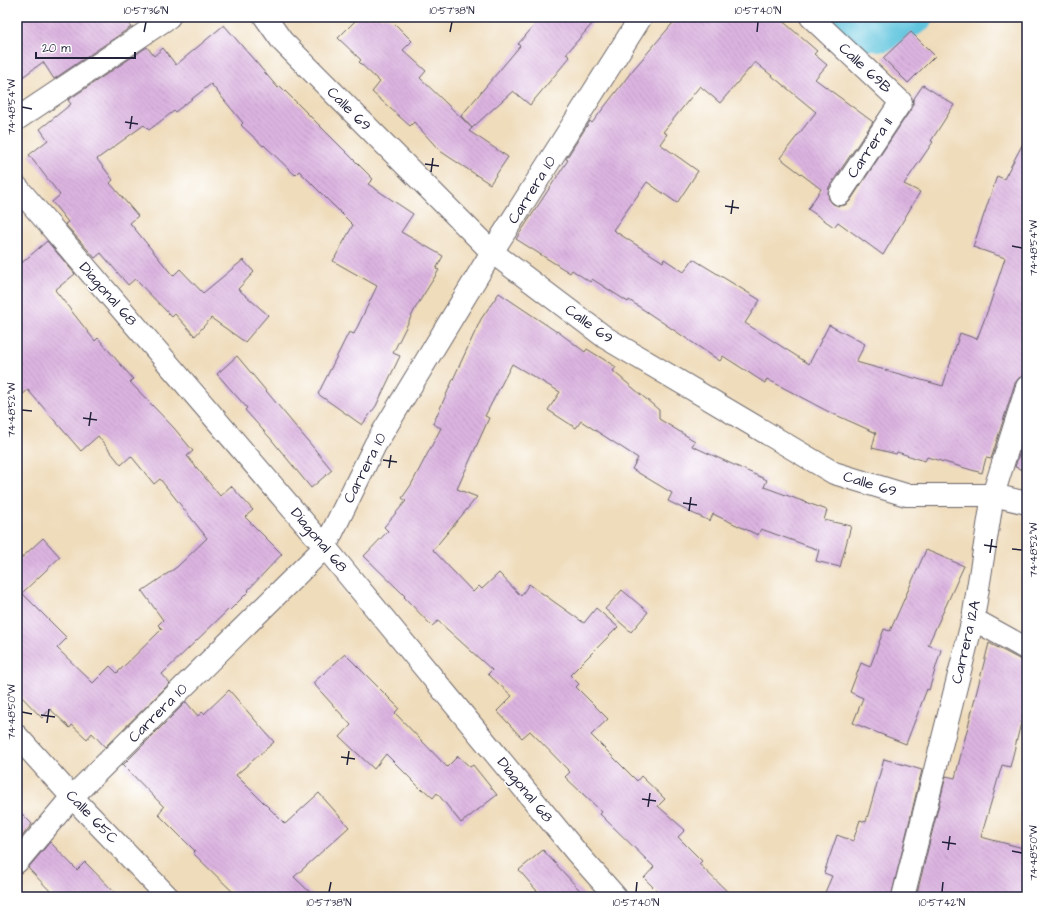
<svg xmlns="http://www.w3.org/2000/svg" width="1044" height="914" viewBox="0 0 1044 914" font-family="'Architects Daughter',sans-serif">
	<style>
		.lines { fill: none; stroke-linecap: round; stroke-linejoin: round }
		.canal { stroke: #60c5de; stroke-width: 35 }
		.building { fill: url(#building-back-hatch) }
		.minor-casing { stroke: #6a6368; stroke-width: 24 }
		.minor { stroke: #fff; stroke-width: 22 }
		.ticks { fill: none; stroke: #22223b; stroke-width: 1.5 }
		.labels { text-anchor: middle; dominant-baseline: central; stroke-width: 3; stroke-linejoin: round; paint-order: stroke }
		.street-label { font-size: 15px; fill: #22223b; stroke: #fff }
		.neatline { fill: none; stroke: #22223b; stroke-width: 1.5 }
		.ticks-label { font-size: 10px; text-anchor: middle; fill: #22223b }
	</style>
	<defs>
		<pattern id="building-back-hatch" width="6" height="6" patternUnits="userSpaceOnUse"><rect width="6" height="6" fill="#dbb4e0"/><path d="M-1 5l2 2M0 0l6 6M5-1l2 2" fill="none" stroke="#bc9ac1"/></pattern>
	</defs>
	<rect width="100%" height="100%" fill="#fff"/>
	<filter id="ink" filterUnits="userSpaceOnUse"><feTurbulence type="fractalNoise" baseFrequency=".025" numOctaves="2"/><feDisplacementMap in="SourceGraphic" scale="8" xChannelSelector="R" yChannelSelector="G"/><feConvolveMatrix kernelMatrix="1 2 1 2 8 2 1 2 1" color-interpolation-filters="sRGB"/></filter>
	<filter id="wash" filterUnits="userSpaceOnUse"><feTurbulence type="fractalNoise" baseFrequency=".012" numOctaves="4" result="noise"/><feDisplacementMap in="SourceGraphic" scale="16" xChannelSelector="R" yChannelSelector="G"/><feGaussianBlur stdDeviation="0.9" result="paint"/><feColorMatrix in="noise" values="0 0 0 0 0 0 0 0 0 0 0 0 0 0 0 0 0 1.4 0 .05"/><feComposite in="paint" operator="in"/></filter>
	<g filter="url(#wash)">
		<rect width="100%" height="100%" fill="#efdcbb"/>
		<g class="lines">
			<path class="canal" d="M839,17l23,16 21,1 32,-17"/>
		</g>
		<g id="blocks">
			<g class="building">
				<path d="M17,17h106l8,10 -77,52 -11,-17 -26,19z"/>
				<path d="M359,17h29l24,24 -9,9 23,21 -6,7 52,50 -3,3 39,26 -18,27 -50,-33 -26,-29 -4,4 -38,-34 8,-10 -21,-20 2,-2 -23,-22z"/>
				<path d="M542,17h56l-32,37 4,3 -40,48 -17,-14 -41,37 -11,-12 59,-70 -2,-2z"/>
				<path d="M678,17h100l39,34 -3,3 13,11 -12,14 58,43 -44,65 -1,7 1,5 4,5 6,2 6,-1 5,-4 61,-92 2,-5v-4l10,-15 31,20 -23,36 2,1 -29,42 16,8 -37,63 -45,-33 -4,5 -26,-18 13,-20 -41,-31 36,-46 -61,-50 -35,41 -20,-17 -37,46 4,2 -7,10 38,27 -21,32 -30,-21 -34,48 50,32 1,-3 20,13 9,-13 67,41 -15,23 64,41 20,-39 36,19 -9,18 87,24 17,-53 17,6 12,-32 16,-49 -32,-11 24,-71 7,3 23,-43v239l-8,3 -4,5 -24,76 -5,-1 -4,15 -55,-16 -2,4 -28,-9 -1,2 -24,-6 4,-15 -49,-22 -60,-32 -2,4 -42,-27 -3,5 -91,-61 -1,2 -36,-23 -2,3 -18,-12 -2,3 -54,-34 52,-79 -2,-1 24,-38 2,2 40,-52z"/>
				<path d="M224,25l54,63 2,-2 93,93 -5,5 45,30 -12,18 42,24 -7,13 3,1 -23,37 -23,46 7,3 -24,50 -14,19 -44,-31 31,-62 5,2 23,-48 -44,-25 20,-36 -54,-54 -4,4 -31,-30 -1,1 -22,-21 2,-2 -32,-39 -36,28 -1,-1 -25,19 -5,-5 -47,34 16,21 -3,3 28,33 -8,7 43,53 7,-7 23,24 40,-33 11,12 -16,17 30,26 -23,27 -34,-24 -16,18 -20,-22 -3,3 -37,-38 -7,6 -27,-32 -6,5 -30,-34 3,-2 -16,-20 8,-7 -31,-40 19,-15 -8,-11 31,-25 -3,-4 79,-53 7,9 9,-8 13,17z"/>
				<path d="M911,32l24,24 -27,27 -25,-25z"/>
				<path d="M47,241l28,33 -20,16 40,51 3,-3 35,41 -3,3 44,46 19,23 -6,5 33,40 11,-10 22,24 -8,7 37,37 -34,36 1,1 -20,20 -1,-1 -66,64 8,9 -65,64 -13,-14 -5,6 -15,-14 -2,3 -20,-19 -8,9 -25,-26v-130l26,-24 17,19 -38,36 45,45 -10,10 36,35 17,-17 7,7 45,-44 -4,-4 5,-5 -21,-29 35,-24 30,-29 -47,-59 -6,5 -23,-28 -10,9 -23,-29 -17,15 -53,-61 -11,9v-132z"/>
				<path d="M499,293l58,39v-1l28,21 2,-3 29,18 -3,4 46,39v9l36,22 -3,5 75,34 -3,7 63,23 -3,10 27,6 -11,41 -24,-6 3,-11 -58,-21 -3,6 -45,-21 -3,7 -18,-8 -24,-12 4,-8 -40,-24 6,-11 -57,-37 -5,7 -28,-18 12,-18 -48,-28 -27,52 4,2 -32,71 20,8 -44,53 40,42 6,-6 3,3 17,-16 22,23 8,-12 55,39 12,-15 22,19 -48,48 9,9 -3,3 32,32 -17,16 46,46 4,-5 24,23 -7,7 27,24 -7,7 24,24 -3,3 34,33h-70l-19,-19 10,-11 -54,-53 2,-2 -37,-35 5,-5 -40,-41 -8,7 -25,-27 15,-15 -24,-22 4,-4 -54,-49 -6,5 -28,-29 1,-1 -41,-40 24,-25 -4,-4 22,-26 -4,-3 9,-13 30,-57 -8,-4 22,-49 26,-56z"/>
				<path d="M237,356l95,114 -21,18 -40,-49 -26,-29 2,-2 -30,-34z"/>
				<path d="M1027,429v42l-12,-4z"/>
				<path d="M926,550l38,16 -36,79 13,5 -12,40 -2,-1 -21,55 -53,-21 10,-25 -13,-6 11,-29 9,4 14,-38 6,2z"/>
				<path d="M622,590l26,22 -17,20 -26,-23z"/>
				<path d="M989,643l32,17 6,1v38l-17,68 -8,-2 -21,72 46,12v48h-111l30,-121 9,2z"/>
				<path d="M345,654l54,54 -4,5 52,54 11,-11 12,11 3,-2 24,30 -36,28 -24,-30 -4,5 -10,-9 -1,1 -36,-36 -12,15 -34,-32 11,-12 -38,-42z"/>
				<path d="M229,690l45,52 -38,33 49,49 34,-31 30,34 -55,50 21,20h-77l-45,-44 2,-2 -37,-37 6,-7 -41,-42 63,-63 12,14 4,-4 2,2z"/>
				<path d="M884,759l38,11 -31,127h-68l9,-21 -8,-3 13,-38 16,6 7,-21 6,2z"/>
				<path d="M17,809l15,15 -15,19z"/>
				<path d="M50,842l27,28 8,-8 34,35h-67l2,-2 -26,-27z"/>
				<path d="M543,850l43,47h-44l-23,-27z"/>
			</g>
		</g>
	</g>
	<g filter="url(#ink)">
		<use href="#blocks" fill-opacity="0" stroke="#6a6368" stroke-width="1"/>
		<g class="lines">
			<g class="minor-casing">
				<g id="minor">
					<path d="M265,17l17,24 210,211 114,86 228,135 72,22h87l34,8"/>
					<path d="M811,17l90,85 -61,92"/>
					<path d="M17,119l152,-102"/>
					<path d="M17,187l308,360 252,306 39,44"/>
					<path d="M973,619l54,30"/>
					<path d="M17,736l55,61 96,100"/>
					<path d="M17,862l55,-65 253,-250 50,-102 117,-193 149,-235"/>
					<path d="M903,897l70,-278 20,-124 34,-108"/>
				</g>
			</g>
			<use href="#minor" class="minor"/>
		</g>
	</g>
	<path class="ticks" d="M144,32l2,-10M450,32l2,-10M757,32l1,-10M22,107l10,2M125,122l13,2M130,129l2,-13M425,164l14,2M431,172l2,-14M725,206l14,2M731,214l2,-14M1012,246l10,2M22,410l10,1M83,418l14,2M89,426l2,-14M383,460l14,2M389,468l2,-13M683,503l14,2M689,511l2,-14M984,545l13,2M1012,549l10,1M990,553l2,-14M22,712l10,2M41,715l14,2M47,723l2,-14M341,757l14,2M347,765l2,-14M642,799l14,2M648,807l2,-14M942,842l14,2M948,850l2,-14M1012,851l10,2M329,892l2,-10M636,892l1,-10M942,892l1,-10"/>
	<g class="labels">
		<g class="street-label">
			<text transform="translate(865 68) rotate(43)">Calle 69B</text>
			<text transform="translate(349 109) rotate(45)">Calle 69</text>
			<text transform="translate(870 148) rotate(-56)">Carrera 11</text>
			<text transform="translate(532 190) rotate(-58)">Carrera 10</text>
			<text transform="translate(108 294) rotate(49)">Diagonal 68</text>
			<text transform="translate(589 324) rotate(36)">Calle 69</text>
			<text transform="translate(365 468) rotate(-63)">Carrera 10</text>
			<text transform="translate(870 484) rotate(17)">Calle 69</text>
			<text transform="translate(319 540) rotate(50)">Diagonal 68</text>
			<text transform="translate(966 642) rotate(-77)">Carrera 12A</text>
			<text transform="translate(158 713) rotate(-45)">Carrera 10</text>
			<text transform="translate(525 790) rotate(51)">Diagonal 68</text>
			<text transform="translate(92 817) rotate(46)">Calle 65C</text>
		</g>
	</g>
	<rect width="1044" height="914" fill="none" stroke="#fff" stroke-width="44"/>
	<path d="M36 52v6h99v-6" fill="none" stroke="#22223b" stroke-width="2"/>
	<text x="42" y="52" font-size="12" fill="#22223b" stroke="#ffffff" stroke-width="3" paint-order="stroke">20 m</text>
	<rect x="22" y="22" width="1000" height="870" class="neatline"/>
	<g class="ticks-label">
		<text x="146" y="14">10°57'36"N</text>
		<text x="452" y="14">10°57'38"N</text>
		<text x="758" y="14">10°57'40"N</text>
		<text transform="translate(11 107) rotate(-90)" y="4">74°48'54"W</text>
		<text transform="translate(1033 248) rotate(-90)" y="4">74°48'54"W</text>
		<text transform="translate(11 410) rotate(-90)" y="4">74°48'52"W</text>
		<text transform="translate(1033 550) rotate(-90)" y="4">74°48'52"W</text>
		<text transform="translate(11 712) rotate(-90)" y="4">74°48'50"W</text>
		<text transform="translate(1033 853) rotate(-90)" y="4">74°48'50"W</text>
		<text x="329" y="906">10°57'38"N</text>
		<text x="636" y="906">10°57'40"N</text>
		<text x="942" y="906">10°57'42"N</text>
	</g>
</svg>
